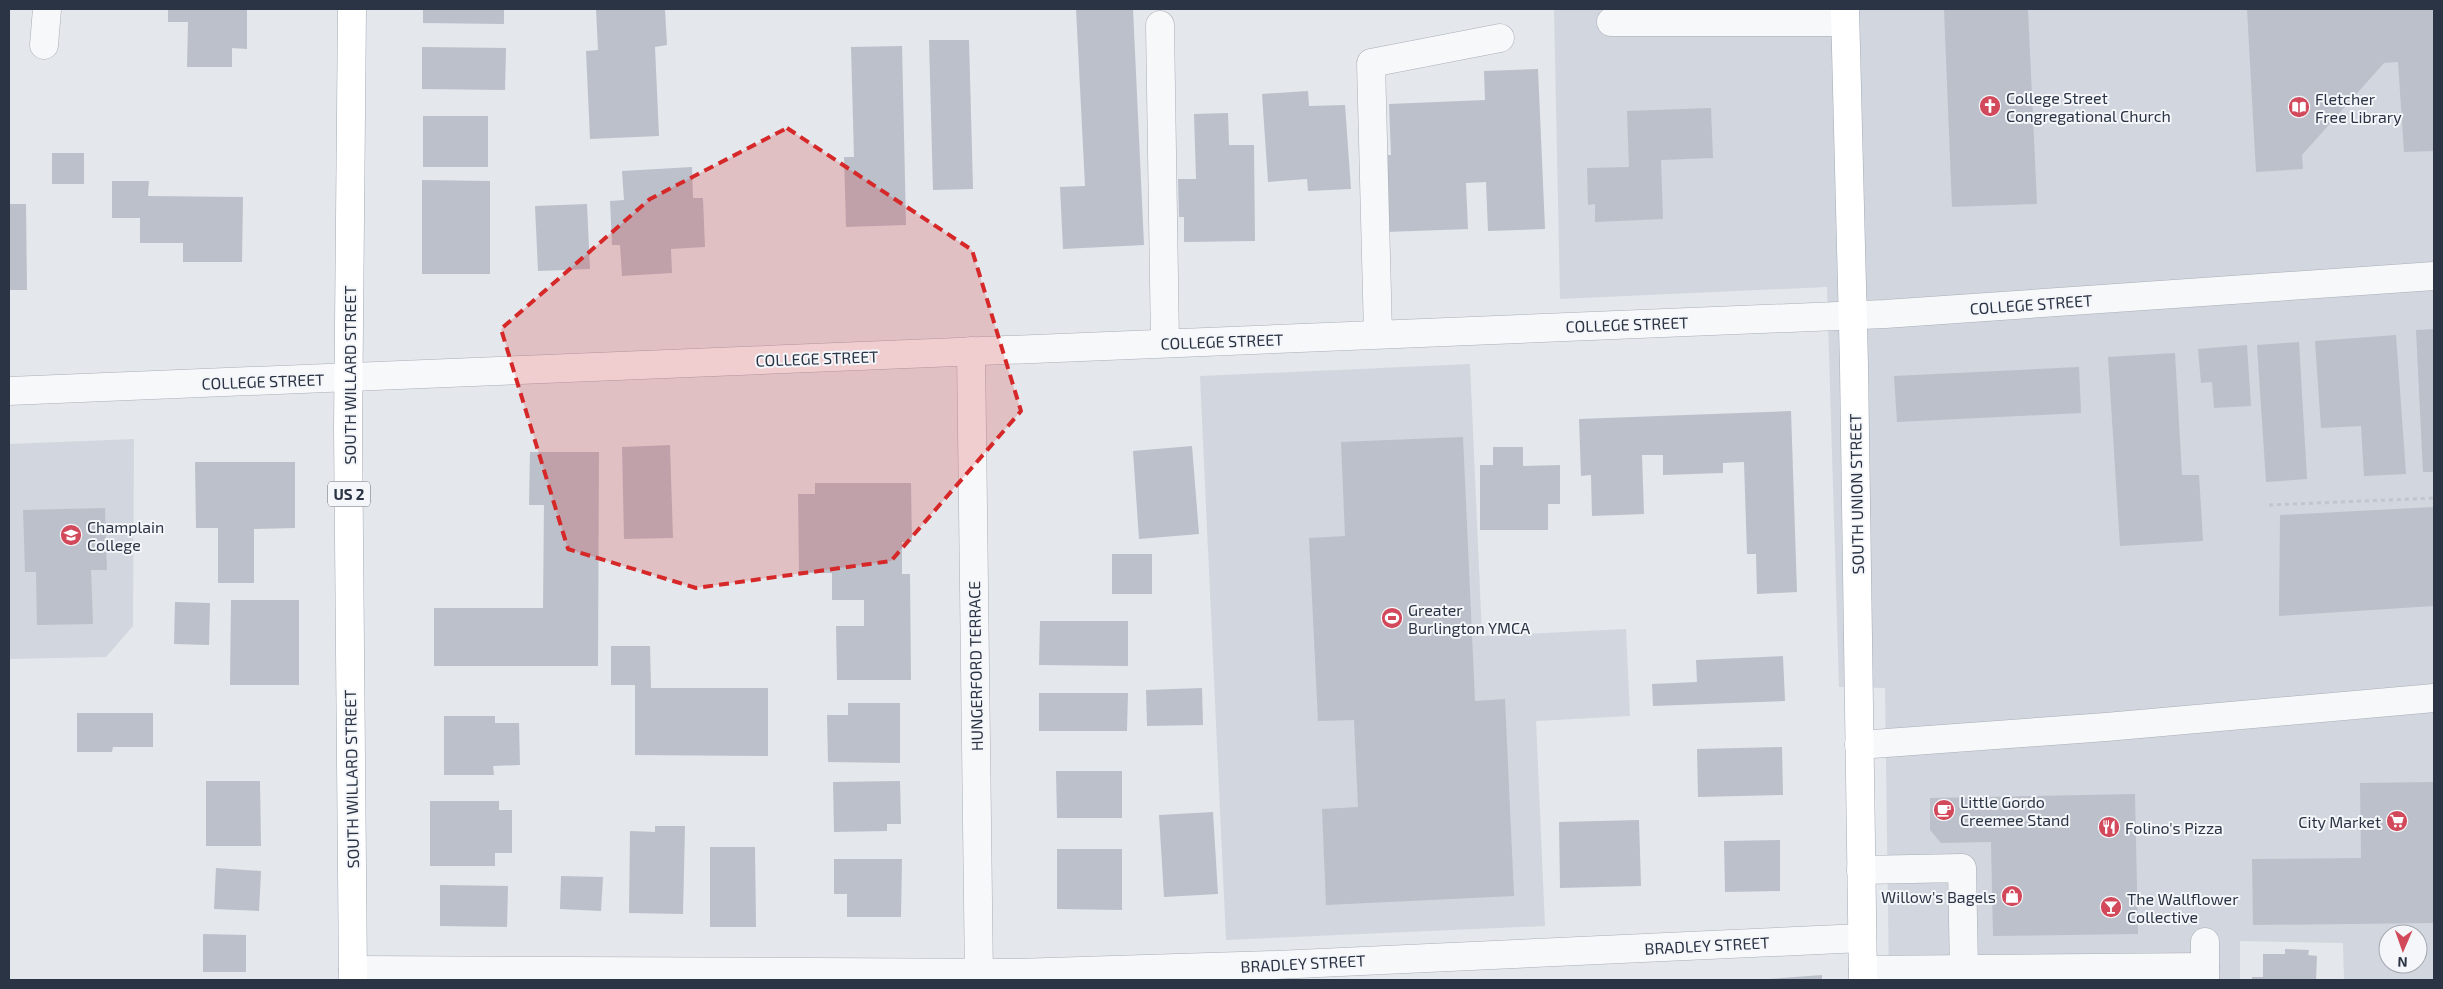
<svg xmlns="http://www.w3.org/2000/svg" width="2443" height="989" viewBox="0 0 2443 989" font-family="'Exo 2',sans-serif">
	<style>
		.built { fill: #d2d6de; fill-rule: evenodd }
		.building { fill: #bbc0ca }
		.lines { fill: none; stroke-linecap: round; stroke-linejoin: round }
		.minor-casing { stroke: #a9aeb7; stroke-width: 29 }
		.major-casing { stroke: #a3abb8; stroke-width: 29 }
		.path { stroke: #c2c5cb; stroke-width: 3; stroke-dasharray: 4 4; stroke-linecap: butt }
		.minor { stroke: #f7f8fa; stroke-width: 28 }
		.major { stroke: #fff; stroke-width: 28 }
		.marked { fill: #d62828; fill-opacity: 0.2; stroke: #d62828; stroke-width: 4; stroke-dasharray: 10 6; stroke-linejoin: round }
		.labels { text-anchor: middle; dominant-baseline: central; stroke-width: 4; stroke-linejoin: round; paint-order: stroke }
		.shield { fill: #f4f6f9; stroke: #676e7b; stroke-width: 1 }
		.shield-label { font-size: 15px; font-weight: bold; fill: #2b3445 }
		.poi-label { font-size: 16px; fill: #2b3445; stroke: #f4f6f9; text-anchor: start }
		.street-label { font-size: 16px; fill: #2b3445; stroke: #f4f6f9 }
	</style>
	<rect width="100%" height="100%" fill="#e4e7ec"/>
	<g class="built">
		<path d="M1554,9h880v971h-90l-1,-37 -103,-2v39h-351l-4,-292 -46,-1 -12,-400 -267,12zM2388,934h30v30h-30z"/>
		<path d="M1470,364l12,272 144,-7 4,87 -94,5 9,205 -319,14 -26,-564z"/>
		<path d="M134,439l-1,187 -27,31 -97,2v-215z"/>
	</g>
	<g class="building">
		<path d="M168,9h79v40l-15,-1v19h-45l1,-45h-20z"/>
		<path d="M423,9h81v15l-81,-1z"/>
		<path d="M596,9h69l2,36 -12,2 4,89 -69,3 -4,-88 12,-1z"/>
		<path d="M1076,9h57l11,236 -81,4 -3,-62 25,-1z"/>
		<path d="M1944,9h84l9,195 -85,3z"/>
		<path d="M2247,9h187v142l-30,1 -6,-90 -14,1 -82,92 1,14 -47,3z"/>
		<path d="M929,40h40l4,149 -40,1z"/>
		<path d="M902,46l4,179 -60,2 -2,-70h10l-3,-110z"/>
		<path d="M422,47l84,1 -1,42 -83,-1z"/>
		<path d="M1538,69l7,160 -57,2 -2,-49 -20,1 2,46 -82,3 -3,-77h8l-2,-51 96,-4 -1,-29z"/>
		<path d="M1308,91l1,15 36,-1 6,84 -43,2 -1,-12 -39,3 -6,-88z"/>
		<path d="M1711,108l2,50 -52,2 2,59 -68,3v-18l-7,1 -1,-37 42,-1 -2,-56z"/>
		<path d="M1228,113l1,32h25l1,96 -71,1v-25h-5l-1,-38h18l-2,-65z"/>
		<rect x="423" y="116" width="65" height="51"/>
		<rect x="52" y="153" width="32" height="31"/>
		<path d="M692,167l1,31h10l2,49 -34,2 1,24 -50,3 -2,-31h-8l-2,-44 14,-1 -2,-29z"/>
		<path d="M422,180l68,1v93h-68z"/>
		<path d="M112,181h37l-1,15 95,1 -1,65h-59v-19h-43v-25h-28z"/>
		<path d="M9,204h17l1,86h-18z"/>
		<path d="M587,204l3,65 -52,2 -3,-65z"/>
		<path d="M2434,329v143h-11l-7,-142z"/>
		<path d="M2396,335l10,139 -42,2 -3,-50 -40,2 -6,-87z"/>
		<path d="M2299,342l8,137 -41,3 -9,-137z"/>
		<path d="M2247,345l4,61 -37,2 -2,-26 -11,1 -3,-34z"/>
		<path d="M2175,353l7,122h17l4,66 -83,5 -12,-189z"/>
		<path d="M2079,367l2,46 -184,9 -3,-46z"/>
		<path d="M1791,411l6,181 -40,2 -1,-40h-9l-3,-92 -21,1v10l-60,2v-20h-21l2,59 -52,2 -1,-41 -10,1 -2,-57z"/>
		<path d="M1463,437l12,264 30,-2 9,197 -188,9 -4,-96 36,-2 -4,-87 -36,1 -9,-183 36,-2 -4,-94z"/>
		<path d="M670,445l3,93 -49,1 -2,-92z"/>
		<path d="M1192,446l7,88 -60,5 -6,-88z"/>
		<path d="M1493,447h30v19l37,-1v39h-12v26h-68v-65h13z"/>
		<path d="M530,452h69l-1,214h-164v-58h109l1,-103h-15z"/>
		<path d="M195,462h100v66l-41,1v54h-36v-55h-22z"/>
		<path d="M815,483h96l1,59h-10v32h8l1,106h-74l-1,-54h28v-26h-32v-27h-33l-1,-79h17z"/>
		<path d="M2434,507v99l-155,10 1,-101z"/>
		<path d="M105,508l2,62h-16l2,54 -56,1 -1,-53h-11l-2,-62z"/>
		<rect x="1112" y="554" width="40" height="40"/>
		<path d="M231,600h68v85h-69z"/>
		<path d="M175,602l35,1 -1,42 -35,-1z"/>
		<path d="M1040,621h88v45l-89,-1z"/>
		<path d="M611,646h39l1,42h117v68l-133,-1v-70h-24z"/>
		<path d="M1783,656l2,45 -132,5 -1,-22 45,-2 -1,-22z"/>
		<path d="M1202,688l1,37 -56,1 -1,-36z"/>
		<path d="M1039,693h89l-1,38h-88z"/>
		<path d="M848,703h52v60l-72,-1 -1,-47h21z"/>
		<path d="M77,713h76v34h-40l-1,5h-35z"/>
		<path d="M444,716h51v7h24l1,42 -27,1 1,9h-50z"/>
		<path d="M1782,747l1,48 -85,2 -1,-48z"/>
		<path d="M1056,771h66v47h-65z"/>
		<path d="M2434,780v143l-181,2 -1,-66 109,-1 -1,-75 73,-1z"/>
		<path d="M206,781h54l1,65h-55z"/>
		<path d="M900,781l1,43h-14v7l-53,1 -1,-50z"/>
		<path d="M2135,794l3,140 -145,2 -2,-94 -50,1 -11,-13v-32z"/>
		<path d="M430,801h69v9h13v43h-17v13h-65z"/>
		<path d="M1213,812l5,82 -54,3 -5,-82z"/>
		<path d="M1639,820l2,66 -81,2 -1,-66z"/>
		<path d="M655,826h30l-2,88 -54,-1 1,-82 25,1z"/>
		<path d="M1780,840v51l-55,1 -1,-51z"/>
		<path d="M710,847h45l1,80h-46z"/>
		<path d="M1057,849h65v61l-65,-1z"/>
		<path d="M834,859h68l-1,58h-54v-23h-13z"/>
		<path d="M216,868l45,3 -2,40 -45,-2z"/>
		<path d="M561,876l42,1 -2,34 -41,-2z"/>
		<path d="M440,885l68,1 -1,41 -67,-1z"/>
		<path d="M203,934l43,1v37h-43z"/>
		<path d="M2285,949l24,1 -1,5 9,1 -1,24h-64v-3h11v-23h22z"/>
		<path d="M1822,975v5h-52l-1,-1z"/>
	</g>
	<g class="lines">
		<g class="minor-casing">
			<g id="minor">
				<path d="M1611,22h234"/>
				<path d="M1160,25l5,318"/>
				<path d="M44,45l3,-36"/>
				<path d="M1378,334l-7,-271 129,-25"/>
				<path d="M971,351l8,629"/>
				<path d="M9,391l1876,-77 549,-38"/>
				<path d="M1859,745l247,-18 328,-29"/>
				<path d="M1861,870l101,-2 2,101"/>
				<path d="M2205,942v38"/>
				<path d="M353,970l660,3 263,-8 586,-27"/>
				<path d="M1863,970l342,-3"/>
			</g>
		</g>
		<g class="major-casing">
			<g id="major">
				<path d="M352,9l-4,420 5,551"/>
				<path d="M1845,9l9,357 9,614"/>
			</g>
		</g>
		<path class="path" d="M2269,505l165,-7"/>
		<use href="#minor" class="minor"/>
		<use href="#major" class="major"/>
	</g>
	<path class="marked" d="M787,128l185,122 49,161 -130,150 -195,27 -128,-39 -67,-220 149,-130z"/>
	<defs>
		<g id="church-disc" transform="scale(1.125)"><circle r="9.5" fill="#d1495b" stroke="#f4f6f9"/><path d="M-1.2-6h2.4v3.5h3.3v2.4h-3.3V6h-2.4V-.1h-3.3v-2.4h3.3Z" fill="#fff"/></g>
		<g id="library-disc" transform="scale(1.125)"><circle r="9.5" fill="#d1495b" stroke="#f4f6f9"/><path d="M-6-4Q-3-5.5-.7-3.5V5Q-3 3-6 4ZM6-4Q3-5.5 .7-3.5V5Q3 3 6 4Z" fill="#fff"/></g>
		<g id="university-disc" transform="scale(1.125)"><circle r="9.5" fill="#d1495b" stroke="#f4f6f9"/><path d="M0-5L7-2L0 1L-7-2ZM-4 1L0 2.5L4 1V4Q0 6-4 4Z" fill="#fff"/></g>
		<g id="stadium-disc" transform="scale(1.125)"><circle r="9.5" fill="#d1495b" stroke="#f4f6f9"/><path d="M0-5a6.5 5 0 1 0 0 10a6.5 5 0 1 0 0-10ZM-3.5-1.8h7v3.6h-7Z" fill="#fff"/></g>
		<g id="cafe-disc" transform="scale(1.125)"><circle r="9.5" fill="#d1495b" stroke="#f4f6f9"/><path d="M-5.5-4.5H6V0H3Q3 3.5 0 3.5H-2.5Q-5.5 3.5-5.5 0ZM3-3.2v2h1.7v-2ZM-6 4.5H4V6H-6Z" fill="#fff"/></g>
		<g id="supermarket-disc" transform="scale(1.125)"><circle r="9.5" fill="#d1495b" stroke="#f4f6f9"/><path d="M-6-5.5h2.5l.6 2H6L4.5 2H-2.5L-4.4-4H-6ZM-1.5 3.2a1.3 1.3 0 1 0 .1 0ZM3 3.2a1.3 1.3 0 1 0 .1 0Z" fill="#fff"/></g>
		<g id="restaurant-disc" transform="scale(1.125)"><circle r="9.5" fill="#d1495b" stroke="#f4f6f9"/><path d="M-5-6h1v4h1v-4h1v4h1v-4h1v5L-1.5 .5V6h-2V.5L-5-1ZM5-6V6H3V1.5H1.5Q1.5-4 5-6Z" fill="#fff"/></g>
		<g id="shop-disc" transform="scale(1.125)"><circle r="9.5" fill="#d1495b" stroke="#f4f6f9"/><path d="M-5-2.5h2.3a2.7 3.5 0 0 1 5.4 0H5L5.5 6h-11ZM-1.5-2.5h3a1.5 2.3 0 0 0-3 0Z" fill="#fff"/></g>
		<g id="bar-disc" transform="scale(1.125)"><circle r="9.5" fill="#d1495b" stroke="#f4f6f9"/><path d="M-6-5H6L.8 .8V4.5H3.5V6h-7V4.5H-.8V.8Z" fill="#fff"/></g>
	</defs>
	<g fill-rule="evenodd">
		<use href="#church-disc" x="1990" y="106"/>
		<use href="#library-disc" x="2299" y="107"/>
		<use href="#university-disc" x="71" y="535"/>
		<use href="#stadium-disc" x="1392" y="618"/>
		<use href="#cafe-disc" x="1944" y="810"/>
		<use href="#supermarket-disc" x="2397" y="821"/>
		<use href="#restaurant-disc" x="2109" y="827"/>
		<use href="#shop-disc" x="2012" y="896"/>
		<use href="#bar-disc" x="2111" y="907"/>
	</g>
	<g class="labels">
		<rect class="shield" x="328" y="481.5" width="42" height="25" rx="4"/>
		<g class="shield-label">
			<text x="349" y="494">US 2</text>
		</g>
		<g class="poi-label">
			<text x="2006" y="97">College Street<tspan x="2006" dy="18">Congregational Church</tspan></text>
			<text x="2315" y="98">Fletcher<tspan x="2315" dy="18">Free Library</tspan></text>
			<text x="87" y="526">Champlain<tspan x="87" dy="18">College</tspan></text>
			<text x="1408" y="609">Greater<tspan x="1408" dy="18">Burlington YMCA</tspan></text>
			<text x="1960" y="801">Little Gordo<tspan x="1960" dy="18">Creemee Stand</tspan></text>
			<text x="2381" y="821" text-anchor="end">City Market</text>
			<text x="2125" y="827">Folino's Pizza</text>
			<text x="1996" y="896" text-anchor="end">Willow's Bagels</text>
			<text x="2127" y="898">The Wallflower<tspan x="2127" dy="18">Collective</tspan></text>
		</g>
		<g class="street-label">
			<text transform="translate(2031 304) rotate(-4)">COLLEGE STREET</text>
			<text transform="translate(1627 324) rotate(-2)">COLLEGE STREET</text>
			<text transform="translate(1222 341) rotate(-2)">COLLEGE STREET</text>
			<text transform="translate(817 358) rotate(-2)">COLLEGE STREET</text>
			<text transform="translate(349 375) rotate(-90)">SOUTH WILLARD STREET</text>
			<text transform="translate(263 381) rotate(-2)">COLLEGE STREET</text>
			<text transform="translate(1856 494) rotate(-91)">SOUTH UNION STREET</text>
			<text transform="translate(975 666) rotate(-91)">HUNGERFORD TERRACE</text>
			<text transform="translate(351 779) rotate(-91)">SOUTH WILLARD STREET</text>
			<text transform="translate(1707 945) rotate(-3)">BRADLEY STREET</text>
			<text transform="translate(1303 963) rotate(-3)">BRADLEY STREET</text>
		</g>
	</g>
	<rect width="2443" height="989" fill="none" stroke="#2b3445" stroke-width="20"/>
	<g transform="translate(2403 949) rotate(182)"><circle r="24" fill="#f4f6f9" stroke="#a4a8b1"/>
	<path d="M0-4L9 19L0 12L-9 19Z" fill="#d1495b"/>
	<text y="-8" font-size="14" font-weight="bold" text-anchor="middle" fill="#2b3445">N</text>
	</g>
</svg>
